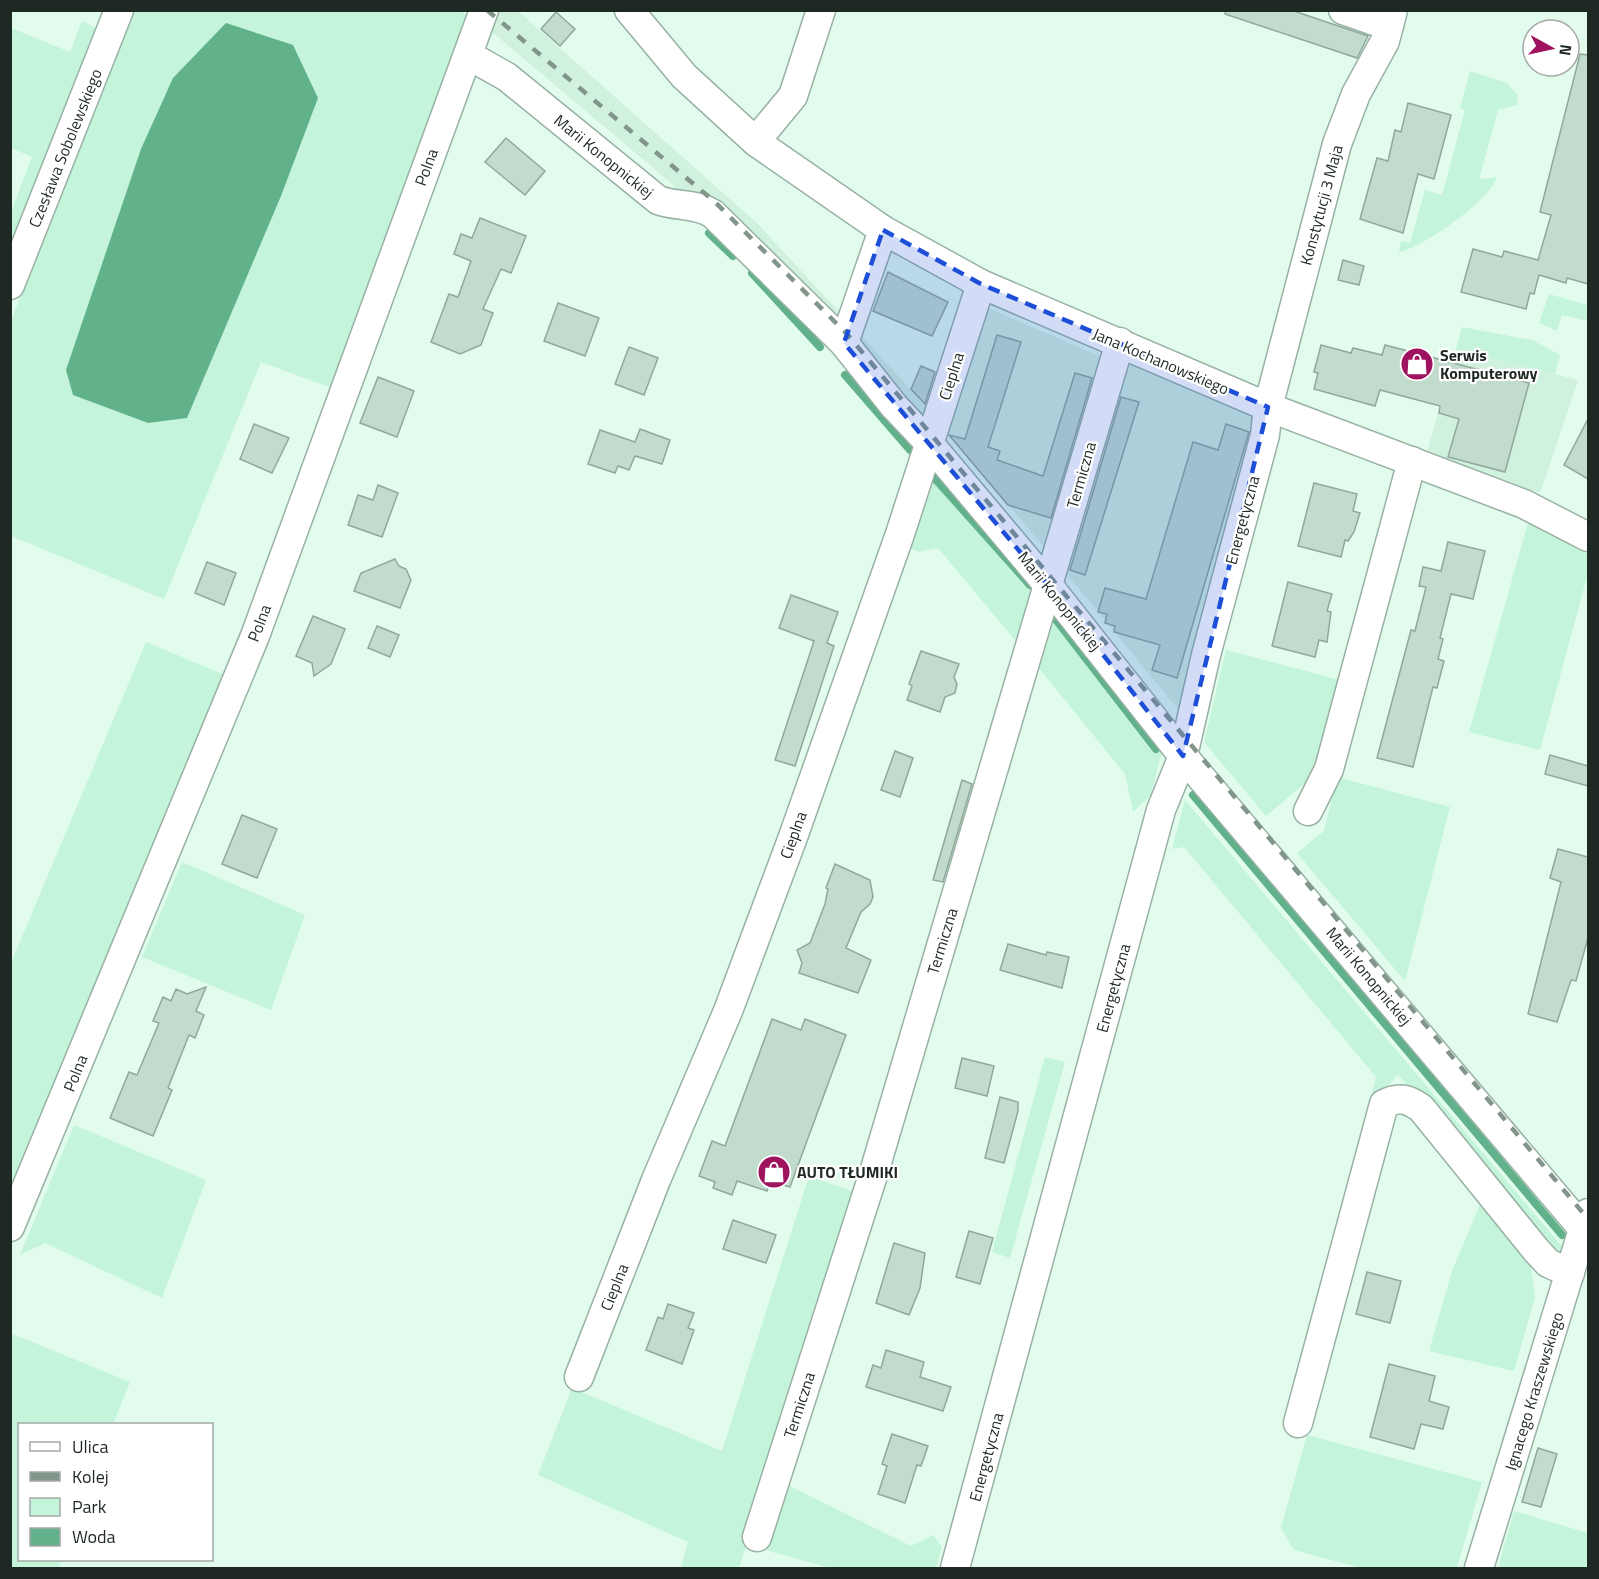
<svg xmlns="http://www.w3.org/2000/svg" width="1599" height="1579" viewBox="0 0 1599 1579" font-family="'Titillium Web',sans-serif">
	<style>
		.built { fill: #cff1de }
		.green { fill: #c4f4da; fill-rule: evenodd }
		.water { fill: #61b18b }
		.lines { fill: none; stroke-linecap: round; stroke-linejoin: round }
		.stream { stroke: #61b18b; stroke-width: 8 }
		.building { fill: #c1dbcd; stroke: #8fa89a; stroke-width: 1.5 }
		.minor-casing { stroke: #98b1a4; stroke-width: 31 }
		.minor { stroke: #fff; stroke-width: 28 }
		.rail { stroke: #82958b; stroke-width: 4.5; stroke-dasharray: 10 10; stroke-linecap: butt }
		.marked { fill: #1d4ed8; fill-opacity: 0.2; stroke: #1d4ed8; stroke-width: 4.5; stroke-dasharray: 12 8; stroke-linejoin: round }
		.labels { text-anchor: middle; dominant-baseline: central; stroke-width: 4.5; stroke-linejoin: round; paint-order: stroke }
		.street-label { font-size: 16px; fill: #1f2923; stroke: #fff }
		.poi-label { font-size: 16px; font-weight: bold; fill: #1f2923; stroke: #fff; text-anchor: start }
	</style>
	<rect width="100%" height="100%" fill="#e1fced"/>
	<g class="built">
		<path d="M491,11h27l239,212 172,186 -12,31 -233,-246 -198,-167z"/>
		<path d="M984,306l122,53 -54,198 -109,-131z"/>
		<path d="M1456,349l122,31 -38,113 -113,-41z"/>
		<path d="M1127,362l129,50 -70,259 -4,43 -120,-146z"/>
	</g>
	<g class="green">
		<path d="M460,10l12,10 -135,370 -76,-28 -97,237 -153,-63 -1,-212 118,-313zM281,196l-94,222 -39,5 -74,-28 -7,-25z"/>
		<path d="M82,21l14,7 4,11 -89,216 -1,-40 22,-58 -21,-9v-120l59,24z"/>
		<path d="M1470,71l37,12 11,13 -1,9 -19,5 -19,69 18,-2c-7,23 -74,71 -98,75l2,-11 9,2 15,-53 17,5 23,-85 -5,-2z"/>
		<path d="M1549,294l38,11 1,-4v20l-26,-6 -5,16 -18,-8z"/>
		<path d="M1462,327l70,13 28,15 -5,19 -99,-25z"/>
		<path d="M931,463l111,123 -17,66 -87,-104 -19,4 -15,-7z"/>
		<path d="M1529,519l59,34v20l-48,177 -71,-18z"/>
		<path d="M1053,600l111,145 -14,51 -17,16 -8,-38 -91,-112z"/>
		<path d="M146,642l79,33 -214,523v-235z"/>
		<path d="M1226,650l114,30 -23,93 -51,43 -62,-74z"/>
		<path d="M1337,777l113,30 -45,174 -108,-128 27,-22z"/>
		<path d="M1185,800l380,450 -5,4 -11,-1 -123,-150 -28,-28 -29,29 7,-27 -192,-230 -12,2z"/>
		<path d="M182,862l123,53 -34,95 -129,-53z"/>
		<path d="M1045,1057l20,5 -55,196 -18,-6z"/>
		<path d="M74,1125l132,55 -44,118 -117,-55 -25,12z"/>
		<path d="M809,1176l48,17 -118,375h-58l7,-26 -150,-67 34,-87 150,63z"/>
		<path d="M1481,1202l49,59 5,36 -21,74 -85,-20 23,-80z"/>
		<path d="M10,1333l120,49 -17,42h-93v136h42l-3,8h-48z"/>
		<path d="M1307,1435l175,47 -25,86h-96l-67,-18 -13,-22z"/>
		<path d="M786,1484l125,62 22,-11 9,12 -6,21h-106l-65,-18z"/>
		<path d="M1514,1511l74,22v35h-90z"/>
	</g>
	<path class="water" d="M226,23l67,22 25,53 -37,98 -94,222 -39,5 -75,-28 -7,-25 75,-221 32,-71z"/>
	<g class="lines">
		<g class="stream">
			<path d="M709,233l24,23"/>
			<path d="M752,273l68,74"/>
			<path d="M845,375l65,75"/>
			<path d="M931,474l99,111"/>
			<path d="M1054,617l102,132"/>
			<path d="M1193,795l369,440"/>
		</g>
	</g>
	<g class="building">
		<path d="M1226,10h65l77,26 -11,22 -132,-44z"/>
		<path d="M556,12l19,17 -15,17 -19,-17z"/>
		<path d="M1580,54l8,1v229l-21,-6 -1,5 -27,-8 -5,19 -4,-1 -4,16 -65,-17 12,-43 29,8 2,-6 34,9 13,-45 -11,-3z"/>
		<path d="M1408,103l43,12 -17,64 -16,-5 -15,59 -43,-14 17,-61 11,3 7,-31 6,2z"/>
		<path d="M506,138l39,33 -20,24 -40,-33z"/>
		<path d="M480,218l46,18 -15,37 -10,-4 -18,40 10,4 -12,32 -21,9 -29,-12 18,-48 9,3 13,-36 -17,-7 7,-20 11,4z"/>
		<path d="M1343,260l21,6 -5,19 -21,-5z"/>
		<path d="M888,272l60,30 -16,34 -59,-25z"/>
		<path d="M558,303l41,15 -14,38 -41,-15z"/>
		<path d="M997,335l24,7 -33,105 12,4 -3,9 46,16 32,-103 17,5 -41,140 -43,-13 -59,-70 16,4z"/>
		<path d="M1321,345l30,8 2,-5 29,7 3,-10 144,38 -24,89 -57,-15 11,-38 -20,-6 1,-7 -60,-16 -5,16 -61,-17 4,-16 -4,-1z"/>
		<path d="M629,347l29,11 -14,37 -29,-11z"/>
		<path d="M921,366l14,6 -10,32 -14,-15z"/>
		<path d="M378,377l36,14 -17,46 -37,-14z"/>
		<path d="M1121,397l18,5 -54,173 -15,-5z"/>
		<path d="M1588,419v60l-24,-14z"/>
		<path d="M254,424l35,14 -17,35 -32,-14z"/>
		<path d="M1226,424l23,8 -72,246 -25,-8 8,-25 -46,-13 1,-6 -10,-3 2,-9 -9,-2 7,-24 41,11 47,-157 25,8z"/>
		<path d="M640,429l30,11 -8,24 -27,-8 -6,14 -11,-4 -3,7 -27,-9 12,-34 35,12z"/>
		<path d="M1314,483l43,11 -4,17 7,2 -6,19 -6,9 -3,-1 -4,17 -43,-11z"/>
		<path d="M378,485l20,8 -16,44 -34,-12 10,-30 15,5z"/>
		<path d="M1448,542l37,9 -12,48 -22,-5 -11,44 3,1 -5,20 6,2 -7,27 -4,-1 -20,80 -36,-9 34,-128 4,1 11,-44 -7,-1 4,-19 18,4z"/>
		<path d="M395,559l4,7 7,3 5,11 -11,28 -46,-17 7,-18z"/>
		<path d="M207,562l29,11 -12,32 -29,-12z"/>
		<path d="M1288,582l44,12 -5,17 4,1 -4,30 -8,-2 -4,17 -43,-11z"/>
		<path d="M791,595l47,17 -11,31 7,3 -39,120 -20,-6 39,-119 -35,-13z"/>
		<path d="M313,616l32,13 -14,35 -17,12 -2,-13 -16,-7z"/>
		<path d="M377,626l22,9 -9,22 -22,-9z"/>
		<path d="M921,651l38,13 -5,13 3,7 -2,9 -10,4 -5,15 -33,-12 5,-14 -3,-2z"/>
		<path d="M895,751l18,7 -13,39 -19,-7z"/>
		<path d="M1550,755l38,11v20l-43,-12z"/>
		<path d="M962,780l10,4 -29,98 -10,-2z"/>
		<path d="M242,815l35,14 -20,49 -35,-14z"/>
		<path d="M1558,849l30,8v81l-12,43 -5,-1 -14,42 -29,-8 33,-132 -11,-4z"/>
		<path d="M835,864l35,16 3,17 -3,7 -9,8 -15,36 25,12 -13,33 -59,-20 3,-10 -5,-13 13,-7 15,-39 3,-15 -2,-1z"/>
		<path d="M1008,944l38,11 1,-3 22,5 -7,31 -62,-18z"/>
		<path d="M206,987l-10,24 8,4 -9,23 -6,-3 -21,53 4,2 -19,46 -43,-18 19,-46 8,3 22,-52 -6,-2 10,-24 8,4 5,-12 11,5z"/>
		<path d="M772,1019l29,11 4,-11 41,16 -56,152 -20,-6 -3,10 -30,-10 -5,14 -19,-7 2,-6 -16,-6 13,-35 13,5z"/>
		<path d="M962,1058l32,8 -7,30 -32,-8z"/>
		<path d="M1000,1097l18,5v9l-14,52 -19,-5z"/>
		<path d="M733,1220l43,15 -10,28 -43,-14z"/>
		<path d="M969,1231l24,7 -13,46 -24,-7z"/>
		<path d="M894,1243l31,10 -5,35 -11,27 -33,-12z"/>
		<path d="M1367,1272l34,9 -11,42 -34,-9z"/>
		<path d="M668,1304l26,9 -6,15 6,2 -12,34 -36,-14 12,-33 5,2z"/>
		<path d="M886,1350l38,12 -4,15 31,10 -8,24 -77,-24 7,-22 8,3z"/>
		<path d="M1389,1364l46,12 -6,25 20,6 -6,22 -22,-5 -7,25 -44,-12z"/>
		<path d="M892,1434l36,12 -7,20 -4,-1 -12,38 -27,-9 9,-28 -5,-2z"/>
		<path d="M1538,1448l19,6 -16,53 -19,-5z"/>
	</g>
	<g class="lines">
		<g class="minor-casing">
			<g id="minor">
				<path d="M629,10l55,66 72,66 127,88 98,54 287,123 256,97 64,33"/>
				<path d="M1343,10l46,16"/>
				<path d="M468,55l39,22 151,123c18,7 38,3 55,14l131,129 50,63 34,36 120,143 135,171 400,473"/>
				<path d="M764,131l29,-35 28,-86"/>
				<path d="M10,285l109,-275"/>
				<path d="M844,343l39,-113"/>
				<path d="M1308,811l21,-42 83,-308"/>
				<path d="M10,1227l245,-591 229,-626"/>
				<path d="M579,1377l77,-197 72,-169 65,-174 107,-303 81,-250"/>
				<path d="M1298,1423l86,-319c15,-8 24,-5 37,4l115,142 12,13 22,10"/>
				<path d="M757,1537l118,-368 245,-827"/>
				<path d="M955,1568l206,-758 22,-54 23,-101 59,-220 3,-28 69,-263 19,-50 29,-53 8,-31"/>
				<path d="M1479,1568l109,-355"/>
			</g>
		</g>
		<use href="#minor" class="minor"/>
		<path class="rail" d="M487,10l228,192 132,132 741,885"/>
	</g>
	<path class="marked" d="M883,230l98,54 287,123 -85,349 -135,-171 -204,-242z"/>
	<defs>
		<g id="shop-disc" transform="scale(1.725)"><circle r="9.5" fill="#9f125d" stroke="#fff"/><path d="M-5-2.5h2.3a2.7 3.5 0 0 1 5.4 0H5L5.5 6h-11ZM-1.5-2.5h3a1.5 2.3 0 0 0-3 0Z" fill="#fff"/></g>
	</defs>
	<g fill-rule="evenodd">
		<use href="#shop-disc" x="1417" y="364"/>
		<use href="#shop-disc" x="774" y="1172"/>
	</g>
	<g class="labels">
		<g class="street-label">
			<text transform="translate(65 148) rotate(-68)">Czesława Sobolewskiego</text>
			<text transform="translate(604 156) rotate(39)">Marii Konopnickiej</text>
			<text transform="translate(426 167) rotate(-70)">Polna</text>
			<text transform="translate(1321 205) rotate(-75)">Konstytucji 3 Maja</text>
			<text transform="translate(1161 361) rotate(23)">Jana Kochanowskiego</text>
			<text transform="translate(951 376) rotate(-72)">Cieplna</text>
			<text transform="translate(1081 475) rotate(-74)">Termiczna</text>
			<text transform="translate(1242 520) rotate(-75)">Energetyczna</text>
			<text transform="translate(1060 601) rotate(51)">Marii Konopnickiej</text>
			<text transform="translate(259 623) rotate(-69)">Polna</text>
			<text transform="translate(793 835) rotate(-70)">Cieplna</text>
			<text transform="translate(942 941) rotate(-73)">Termiczna</text>
			<text transform="translate(1369 976) rotate(50)">Marii Konopnickiej</text>
			<text transform="translate(1113 988) rotate(-75)">Energetyczna</text>
			<text transform="translate(75 1073) rotate(-68)">Polna</text>
			<text transform="translate(614 1287) rotate(-68)">Cieplna</text>
			<text transform="translate(1534 1391) rotate(-73)">Ignacego Kraszewskiego</text>
			<text transform="translate(799 1405) rotate(-72)">Termiczna</text>
			<text transform="translate(986 1457) rotate(-75)">Energetyczna</text>
		</g>
		<g class="poi-label">
			<text x="1440" y="355">Serwis<tspan x="1440" dy="18">Komputerowy</tspan></text>
			<text x="797" y="1172">AUTO TŁUMIKI</text>
		</g>
	</g>
	<rect width="1599" height="1579" fill="none" stroke="#1f2923" stroke-width="24"/>
	<rect x="18" y="1423" width="195" height="138" fill="#ffffff" stroke="#a5a9a7" stroke-width="1.5"/>
	<rect x="30" y="1442" width="30" height="9" fill="#ffffff" stroke="#a5a9a7" stroke-width="1.5"/>
	<text x="72" y="1453" font-size="18" fill="#1f2923">Ulica</text>
	<rect x="30" y="1472" width="30" height="9" fill="#82958b" stroke="#a5a9a7" stroke-width="1.5"/>
	<text x="72" y="1483" font-size="18" fill="#1f2923">Kolej</text>
	<rect x="30" y="1498" width="30" height="18" fill="#c4f4da" stroke="#a5a9a7" stroke-width="1.5"/>
	<text x="72" y="1513" font-size="18" fill="#1f2923">Park</text>
	<rect x="30" y="1528" width="30" height="18" fill="#61b18b" stroke="#a5a9a7" stroke-width="1.5"/>
	<text x="72" y="1543" font-size="18" fill="#1f2923">Woda</text>
	<g transform="translate(1551 48) rotate(98)"><circle r="28" fill="#ffffff" stroke="#a5a9a7" stroke-width="1.5"/>
	<path d="M0-4.5L10 22L0 15L-10 22Z" fill="#9f125d"/>
	<text y="-9" font-size="16" font-weight="bold" text-anchor="middle" fill="#1f2923">N</text>
	</g>
</svg>
